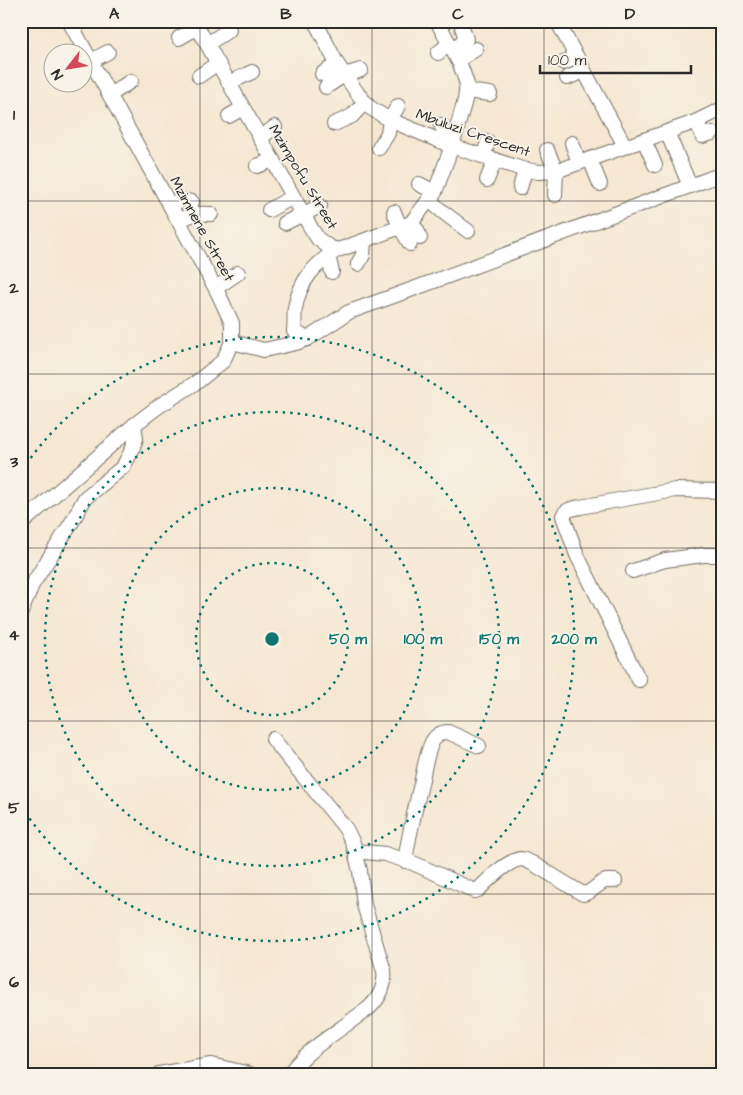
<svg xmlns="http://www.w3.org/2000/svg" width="743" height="1095" viewBox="0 0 743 1095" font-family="'Architects Daughter',sans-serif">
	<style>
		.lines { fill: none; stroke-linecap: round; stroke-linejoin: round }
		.minor-casing { stroke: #726d65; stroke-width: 16 }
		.minor { stroke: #fff; stroke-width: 14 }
		.grid { fill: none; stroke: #2b2b2b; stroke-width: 1; stroke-opacity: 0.55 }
		.ring { fill: none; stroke: #0f766e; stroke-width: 2.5; stroke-dasharray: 2.5 5 }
		.labels { text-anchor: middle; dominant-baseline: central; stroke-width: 4; stroke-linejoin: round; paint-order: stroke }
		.street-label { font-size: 15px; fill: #2b2b2b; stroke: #f7f3e8 }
		.centre { fill: #0f766e; stroke: #f7f3e8; stroke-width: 2.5 }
		.ring-label { font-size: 15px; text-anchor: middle; font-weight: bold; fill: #0f766e; stroke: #f7f3e8; stroke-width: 4; stroke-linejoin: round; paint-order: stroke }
		.neatline { fill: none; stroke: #2b2b2b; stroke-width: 2 }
		.grid-label { font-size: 16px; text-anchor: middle; font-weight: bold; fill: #2b2b2b }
	</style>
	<rect width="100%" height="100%" fill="#f7f3e8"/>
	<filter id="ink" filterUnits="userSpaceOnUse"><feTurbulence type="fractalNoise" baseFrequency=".02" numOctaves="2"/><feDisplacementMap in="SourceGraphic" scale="10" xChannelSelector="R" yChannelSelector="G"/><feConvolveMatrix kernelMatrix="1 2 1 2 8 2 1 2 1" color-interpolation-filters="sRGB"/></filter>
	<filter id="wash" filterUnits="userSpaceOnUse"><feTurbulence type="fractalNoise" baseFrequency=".0096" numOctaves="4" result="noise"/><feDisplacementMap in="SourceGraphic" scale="20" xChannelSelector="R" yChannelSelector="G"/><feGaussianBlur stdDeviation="1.12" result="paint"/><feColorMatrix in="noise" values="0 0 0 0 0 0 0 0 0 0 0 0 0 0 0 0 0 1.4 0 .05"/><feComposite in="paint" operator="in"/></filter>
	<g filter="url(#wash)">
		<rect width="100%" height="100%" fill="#f5e7d1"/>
	</g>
	<g filter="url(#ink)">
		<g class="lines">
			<g class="minor-casing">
				<g id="minor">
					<path d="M194,21l117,207 7,11 11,8 8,3 7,-2 67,-25 24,-31 17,-46 13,-46 2,-16 -7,-20 -23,-43"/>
					<path d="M315,21l22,43 21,30 11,13 21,13 62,26 70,23 16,3 18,-1 139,-49 27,-13"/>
					<path d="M557,21l68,125"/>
					<path d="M179,38l19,-11"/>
					<path d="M207,44l22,-14"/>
					<path d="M452,50l14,-11 -4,-12"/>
					<path d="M438,53l11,-9"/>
					<path d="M458,60l18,-11"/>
					<path d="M91,61l17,-9"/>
					<path d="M564,63l13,-6"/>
					<path d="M322,74l15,-10"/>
					<path d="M199,76l19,-13"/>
					<path d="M567,78l17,-7"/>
					<path d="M229,83l23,-11"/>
					<path d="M326,87l18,-12 17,-5"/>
					<path d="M466,91l24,3"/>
					<path d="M110,95l21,-14"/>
					<path d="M229,116l14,-8"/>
					<path d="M695,122l4,5 3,9 10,-3"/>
					<path d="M334,124l18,-8 13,-14"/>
					<path d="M441,125l4,8 1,11"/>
					<path d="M667,132l23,54"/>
					<path d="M260,138l15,-11"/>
					<path d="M644,140l7,16 4,9"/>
					<path d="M572,143l7,20"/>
					<path d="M379,148l9,-15 2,-13 8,-14"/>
					<path d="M547,150l9,21 -1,24"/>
					<path d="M483,156l5,-14"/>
					<path d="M590,159l10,25"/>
					<path d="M257,166l16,-6"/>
					<path d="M487,180l8,-20"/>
					<path d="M419,184l16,8"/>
					<path d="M520,188l5,-18"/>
					<path d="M429,200l14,12 25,19"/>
					<path d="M170,204l13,-4 9,2"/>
					<path d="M269,210l24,-13"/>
					<path d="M394,212l6,15 10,17"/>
					<path d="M179,221c12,-7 18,-8 32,-7"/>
					<path d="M285,223l35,-17"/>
					<path d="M411,223l6,7 3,8"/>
					<path d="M328,256l4,16"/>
					<path d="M358,264l5,-9 1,-14"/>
					<path d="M216,288l22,-15"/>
					<path d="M307,339l-13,-8c1,-8 0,-16 1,-23 5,-28 20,-44 42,-58"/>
					<path d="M232,342l32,8 32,-7 11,-4 42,-27 64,-23 309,-115"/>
					<path d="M21,524l113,-99 25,-19 38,-24 26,-21 9,-19v-19l-14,-30 -149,-272"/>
					<path d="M633,571l32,-11 38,-5h19"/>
					<path d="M21,612l11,-27 40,-63 13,-24 38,-31 9,-17 4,-12 -2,-13"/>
					<path d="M639,680l-62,-125 -14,-39c3,-7 9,-7 17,-9l95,-17 47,1"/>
					<path d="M273,739l73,90 7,14 7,28 4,34 20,66c2,13 -4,26 -13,35 -5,5 -11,8 -16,12 -22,17 -50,33 -66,56"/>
					<path d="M355,851l30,3 28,9 62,28 3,-1c10,-10 28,-29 43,-31 4,0 7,3 11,4l51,31c10,-1 14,-11 23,-13 3,0 6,0 9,0"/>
					<path d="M405,861c4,-26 10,-52 16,-77 3,-14 5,-29 11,-42 4,-7 8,-10 16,-10l31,14"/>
					<path d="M159,1074l52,-9 39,9"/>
				</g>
			</g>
			<use href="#minor" class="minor"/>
		</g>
	</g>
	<path class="grid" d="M200,21v1053M372,21v1053M544,21v1053M21,201h701M21,374h701M21,548h701M21,721h701M21,894h701"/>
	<g class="ring">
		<circle cx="272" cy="639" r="76"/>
		<circle cx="272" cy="639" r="151"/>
		<circle cx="272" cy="639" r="227"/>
		<path d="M22 470A302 302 0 1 1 22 808"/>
	</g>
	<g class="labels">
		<g class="street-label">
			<text transform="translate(473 133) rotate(19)">Mbuluzi Crescent</text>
			<text transform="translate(303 177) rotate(59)">Mzimpofu Street</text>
			<text transform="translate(202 229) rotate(61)">Mzimnene Street</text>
		</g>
	</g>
	<circle cx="272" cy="639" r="8" class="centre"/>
	<g class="ring-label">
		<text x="348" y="644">50 m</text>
		<text x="423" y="644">100 m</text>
		<text x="499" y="644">150 m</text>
		<text x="574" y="644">200 m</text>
	</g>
	<rect width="743" height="1095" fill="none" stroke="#f7f3e8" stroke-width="55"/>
	<g transform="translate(68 68) rotate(239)"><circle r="24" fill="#f7f3e8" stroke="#a5a39c"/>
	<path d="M0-4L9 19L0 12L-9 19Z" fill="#d1495b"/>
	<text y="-8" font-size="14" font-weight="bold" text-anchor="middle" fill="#2b2b2b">N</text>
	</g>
	<path d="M540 65v8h151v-8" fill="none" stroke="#2b2b2b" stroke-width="2.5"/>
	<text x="548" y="65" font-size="15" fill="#2b2b2b" stroke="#f7f3e8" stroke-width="4" paint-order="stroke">100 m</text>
	<rect x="28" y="28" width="688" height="1040" class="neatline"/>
	<g class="grid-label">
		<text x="114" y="19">A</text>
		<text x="286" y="19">B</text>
		<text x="458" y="19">C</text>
		<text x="630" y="19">D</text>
		<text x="14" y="120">1</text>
		<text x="14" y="293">2</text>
		<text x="14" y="467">3</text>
		<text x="14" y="640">4</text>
		<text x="14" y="813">5</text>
		<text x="14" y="987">6</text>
	</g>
</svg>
